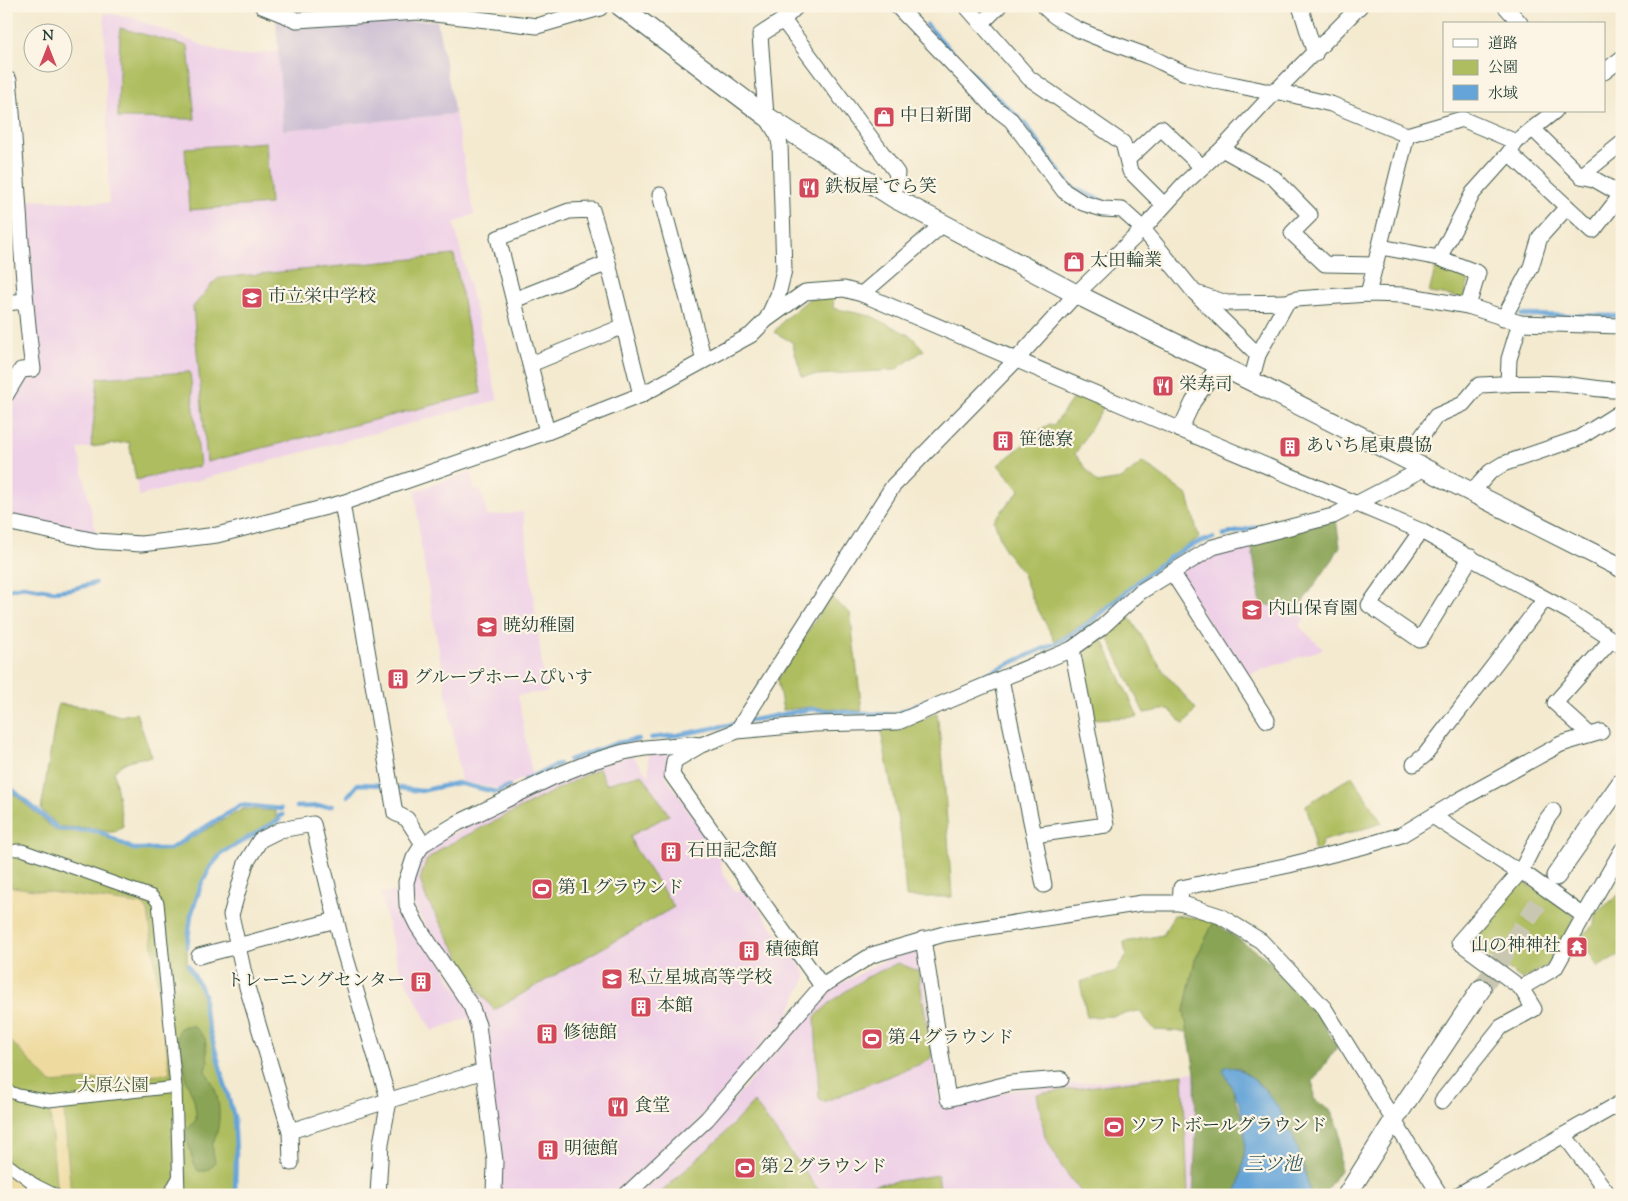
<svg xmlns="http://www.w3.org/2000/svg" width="1628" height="1201" viewBox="0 0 1628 1201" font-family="'Sorts Mill Goudy','Noto Serif JP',serif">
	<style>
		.built { fill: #eed0e7 }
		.industrial { fill: #ccbed3 }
		.green { fill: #aebd5f; stroke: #667d4a }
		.forest { fill: #8aa456; stroke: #547045 }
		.sand { fill: #eeda9e; stroke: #868c69 }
		.water { fill: #65a4d8; stroke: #427086 }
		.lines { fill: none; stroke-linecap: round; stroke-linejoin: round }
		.stream { stroke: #65a4d8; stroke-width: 4.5 }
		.tertiary-tunnel { stroke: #c9c7b1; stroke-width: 19; stroke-dasharray: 19 9; stroke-linecap: butt }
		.pedestrian-casing { stroke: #3f574b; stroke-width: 13 }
		.minor-casing { stroke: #3f574b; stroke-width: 17 }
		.tertiary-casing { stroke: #3f574b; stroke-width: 21 }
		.pedestrian { stroke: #fff; stroke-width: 11 }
		.minor { stroke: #fff; stroke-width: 15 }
		.tertiary { stroke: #fff; stroke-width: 19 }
		.labels { text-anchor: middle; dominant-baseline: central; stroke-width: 4.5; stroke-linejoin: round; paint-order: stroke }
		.poi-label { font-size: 18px; fill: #1f3d34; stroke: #fcf5e5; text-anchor: start }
		.park-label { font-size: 18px; fill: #435d3f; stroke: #fcf5e5 }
		.water-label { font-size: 19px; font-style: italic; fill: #345c65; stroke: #fcf5e5 }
	</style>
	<rect width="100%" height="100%" fill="#fcf5e5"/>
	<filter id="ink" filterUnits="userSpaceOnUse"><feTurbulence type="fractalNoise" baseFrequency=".02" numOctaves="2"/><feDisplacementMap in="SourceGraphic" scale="10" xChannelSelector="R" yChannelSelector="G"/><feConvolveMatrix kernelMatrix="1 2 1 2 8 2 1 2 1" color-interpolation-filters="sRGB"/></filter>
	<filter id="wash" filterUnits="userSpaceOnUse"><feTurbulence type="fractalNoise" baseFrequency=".0096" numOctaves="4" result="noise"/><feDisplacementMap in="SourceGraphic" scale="20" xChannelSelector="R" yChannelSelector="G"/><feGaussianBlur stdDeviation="1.12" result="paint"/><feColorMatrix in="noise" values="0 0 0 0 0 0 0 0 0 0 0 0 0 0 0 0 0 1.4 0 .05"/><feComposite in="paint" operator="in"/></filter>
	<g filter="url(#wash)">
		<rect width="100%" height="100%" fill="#f4ead0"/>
		<g class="built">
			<path d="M104,13l29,5 74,29 33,9 38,-5 5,79 172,-16 19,100 -20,9 44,177 -359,96 -10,-54 -51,7 18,84 -84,-16 -4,-5 1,-42 -3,-25v-28l2,-12 16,-30 12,-1 -12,-174 85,3z"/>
			<path d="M471,471l3,19 7,-1 6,27 36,-4 20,160 5,20 -30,3 14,79 -31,15 -40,-8 -41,-241 -5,-49z"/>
			<path d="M1251,542l10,63 38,2 9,7 -9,12 24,23 -79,27 -63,-96 2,-12 34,-18z"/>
			<path d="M692,746l-26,11v20l53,77 4,21 13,17 10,-1 61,84 -22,46 -94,108 -74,66h-118l-10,-123 -42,-108 -35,-63 1,-25 14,-29 143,-73 62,-19 17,21 -1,-25z"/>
			<path d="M404,891l66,126 -38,14 -33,-63 -19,-75z"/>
			<path d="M920,950l20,155 79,-16 176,-17 1,64 -3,59h-555l42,-39 39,-39 92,-106 23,-24 56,-29z"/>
		</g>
		<path class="industrial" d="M276,20l19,5 142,-5 18,94 -172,16z"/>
		<g class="green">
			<path d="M320,6h67l-1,3 -71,3z"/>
			<path d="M120,28l68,18 7,73 -77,-1z"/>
			<path d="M266,142l4,62 -81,6 -4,-62z"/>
			<path d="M454,255l27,138 -274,69 -14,-155 19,-23 7,-6z"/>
			<path d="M1436,265l34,11 -6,22 -35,-5z"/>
			<path d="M834,296l-1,12 38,8 40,20 13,14 -29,20 -93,6 -10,-34 -18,-10 12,-14 23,-19z"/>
			<path d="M190,372l10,94 -64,14 -7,-38 -38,5 7,-69z"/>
			<path d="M1076,394l28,12 -29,48 22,29 24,-4 22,-17 45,34 11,42 -40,25 -72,58 -32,20 -22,-41 -11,-28 -18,-23 -10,-29 26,-30 -22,-25 51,-41 5,1z"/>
			<path d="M830,597l20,16 12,98 -53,-4 -26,3 -6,-30z"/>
			<path d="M1125,610l39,62 32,37 -12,16 -15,-16 -25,4 -38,-80v-4z"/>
			<path d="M1096,635l6,3 36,79 -45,2 -14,-66z"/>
			<path d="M58,704l36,4 26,8 16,-3 16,44c-15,1 -29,3 -38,15l9,54 -9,6h-7l-9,-4 -38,-1 -19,-17z"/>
			<path d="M937,713l6,48 9,136h-46l-5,-60 -20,-106 20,-2z"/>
			<path d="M599,768l7,16 36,-10 27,41 -39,21 4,11 40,60 -180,103 -15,-19 -53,-93 -6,-18 6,-19 16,-13z"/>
			<path d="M1352,776l30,47 -59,18 -4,9h-5l-1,-19 -7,-26z"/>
			<path d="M6,787l50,44 41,1 36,18h37l73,-41 33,2v8l-55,34 -11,13 -10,19 -10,30 -3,32v17l15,29 1,17 30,106 2,36 -1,40 -6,3h-222z"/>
			<path d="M1524,881l49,34 2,8 -25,41 -28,15 -51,-35v-8l48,-54z"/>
			<path d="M1622,892v62l-24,13 -18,-30 14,-12 1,-11z"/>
			<path d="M1174,915l21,3 19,4 -19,38 -11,51 4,21 -33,-2 -16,-19 -26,5 -26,1 -7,-35 36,-11 10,-14 -2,-15 39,-7z"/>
			<path d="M898,963l20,8 14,85 -4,5 -105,41 -4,-4 -4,-81 18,-17 32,-22z"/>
			<path d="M1183,1074l5,121h-103l-4,-3 -19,-25 -17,-31 -8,-42z"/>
			<path d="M754,1102l68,93h-164l60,-55z"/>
			<path d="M938,1175l3,20h-87l-1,-7z"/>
		</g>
		<g class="forest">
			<path d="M1336,520l4,26 -7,13 -34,48 -38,-2 -10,-63z"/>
			<path d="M1214,922l67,47 35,42 21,36 -24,34 1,18 17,12 8,17 1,42 -17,25h-12l-9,-35 -37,-71 -19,-16 -9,-6c-1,8 -3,16 -3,24 0,12 10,25 11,38 1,21 -2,46 -10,66h-42l3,-59 -1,-64 -11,-61 11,-51z"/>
			<path d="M185,1026h9l11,12 3,23 -3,10c13,17 17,39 12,61 0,3 -3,7 -4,11 -1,6 1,13 2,20l-8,8h-9l-5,-10 -8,-29 11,-12v-7l-2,-14 -8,-19 -2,-19 -5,-12 -2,-11 2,-9z"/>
		</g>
		<g class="sand">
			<path d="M6,886l138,19 4,6 22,162 -119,10 -45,-47z"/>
			<path d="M63,1100l8,95h-14l-8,-94z"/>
			<path d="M6,1163l28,21 -5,11h-23z"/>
		</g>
		<path class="water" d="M1228,1066c12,2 18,7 27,15 34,29 45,72 56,114h-76c9,-24 13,-57 7,-82 -4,-15 -12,-29 -19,-43l2,-3z"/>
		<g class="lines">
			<g class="stream">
				<path d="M927,25l52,56 46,43 45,62 33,15"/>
				<path d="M1521,315l101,1"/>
				<path d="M1266,525l16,-3"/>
				<path d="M1223,535l34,-8"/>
				<path d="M6,590l17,-4 31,5 18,-2 23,-6"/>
				<path d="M748,721l63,-12 43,4 40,2 169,-75c9,-6 18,-11 26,-17 37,-28 78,-75 124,-85"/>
				<path d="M651,738l27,-3 56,-11"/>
				<path d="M569,760l48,-17 21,-4"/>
				<path d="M525,780l34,-16"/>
				<path d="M6,784l52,45 40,2 35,18h37l71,-44 40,4"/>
				<path d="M399,788l22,3 36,-8 39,9 13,-6"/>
				<path d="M348,796l10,-12 24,1"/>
				<path d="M297,807l35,-1"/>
				<path d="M187,947l4,-32 10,-30 10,-19 11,-13 57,-33v-4l4,-1"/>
				<path d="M188,965l16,29v16l30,107 2,35 -1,40 -6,3"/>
			</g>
		</g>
	</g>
	<g filter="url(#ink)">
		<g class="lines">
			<path class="tertiary-tunnel" d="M1481,989l75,-113"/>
			<g class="pedestrian-casing">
				<g id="pedestrian">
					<path d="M16,850h6l130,46 6,7 18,184 3,108"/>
					<path d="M6,1090l12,5 31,6 127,-14"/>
					<path d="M6,1163l28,21 -5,11"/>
					<path d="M34,1184l22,11"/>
					<path d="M168,1195l10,-17"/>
				</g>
			</g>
			<g class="minor-casing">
				<g id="minor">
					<path d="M262,6l35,14 121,-8 119,14 63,-18 1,-2"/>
					<path d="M897,6l97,101 17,13 53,71 19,12 20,6 19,1 21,19 52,64 63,62"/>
					<path d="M966,6l63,72 94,65 7,28 34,34"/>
					<path d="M1044,6c19,24 77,39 106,51 12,5 23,12 36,16 25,8 52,12 78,18h12l55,13 76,31 55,-16 54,23"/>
					<path d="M1300,6l15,48"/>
					<path d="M1505,6l15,17"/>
					<path d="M783,20l114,153 -3,25"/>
					<path d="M981,24l18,-18"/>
					<path d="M1604,72l18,-14"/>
					<path d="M1533,129l48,47 13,3 28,16"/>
					<path d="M1222,149l52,29 36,37 -18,18 33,31 51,1"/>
					<path d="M1509,153l84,78 28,-36"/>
					<path d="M1128,159l33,-31 41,39"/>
					<path d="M1581,176l41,-33"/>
					<path d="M660,195l44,165"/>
					<path d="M1381,247l58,11"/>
					<path d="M862,294l291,124 268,113 149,81 52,34"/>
					<path d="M1199,294l28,9 60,-1"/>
					<path d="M1368,294l39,-159"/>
					<path d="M514,300l94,-37"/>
					<path d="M6,303l19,-2"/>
					<path d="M1468,306l10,-33 -39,-15 34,-65 36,-40 7,-11 39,-31"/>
					<path d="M767,319l11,-24 6,-25 -4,-125 -2,-9 -12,-20 -6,-81 23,-15 14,-14"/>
					<path d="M1503,319l28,-52 9,-30 27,-30"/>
					<path d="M531,364l93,-38"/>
					<path d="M1251,381l7,-26 29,-53 9,-3 72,-5 36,1 64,11 52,17 102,3"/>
					<path d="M1508,384l1,-25 11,-36"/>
					<path d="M6,395l15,-25 12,-1c-13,-96 -14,-193 -24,-289"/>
					<path d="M1180,430l13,-28 26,-37"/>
					<path d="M547,432l-49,-194 71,-27 23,-1 16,53 33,132"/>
					<path d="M1406,459l30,-43 27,-12 16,-19c27,-1 54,-3 81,-1 21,1 41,7 62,6"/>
					<path d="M1472,492l18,-20 13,-8 76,-26 43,-27"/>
					<path d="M342,503l53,310 12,6 16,25"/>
					<path d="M6,522l90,19 45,3 76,-9 125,-32 205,-71 94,-37 110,-60 15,-15 39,-28 39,-3 18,5 80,-69"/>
					<path d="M1421,531l-52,74 51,35 51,-83"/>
					<path d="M1172,572l95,148"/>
					<path d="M1001,679l33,156 72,-10 -34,-176"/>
					<path d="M737,731l156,-245 123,-126 60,-66 67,-65 41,-45 38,-35 54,-58 84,-85"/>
					<path d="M1590,735l-35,-32 57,-64"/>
					<path d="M1414,764l11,-9 120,-156"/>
					<path d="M1553,811l-6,8 -26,52 63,45 38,-66"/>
					<path d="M1434,817l75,49 12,5 -62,71 62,46"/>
					<path d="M1034,835l10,50"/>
					<path d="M1180,903l1,-15 108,-23 72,-18 40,-12 60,-36 100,-55 40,-12"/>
					<path d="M923,939l25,160 63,-16 50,-4"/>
					<path d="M199,956l137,-36"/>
					<path d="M822,986l-150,-211 2,-14 27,-16 36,-14 77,-7 84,-2 174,-73 29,-21 39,-36 73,-45 120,-31 90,-47"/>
					<path d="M1442,1101l59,-74 33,-18 -13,-21 34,-20 29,-52"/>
					<path d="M290,1131l1,32"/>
					<path d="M1564,1135l45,60"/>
					<path d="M378,1195l3,-52 8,-42 -46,-153 -30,-124 -33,6 -20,10 -14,23 -15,52 16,72 43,144 194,-60"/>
					<path d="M494,1195l1,-34 -17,-136 -7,-19 -54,-81 -10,-20 -1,-23 8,-24 9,-14 35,-21 95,-46 40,-16 31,-9 21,-4 46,-4 8,1"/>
					<path d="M626,1195l81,-76 115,-133 50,-31 72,-21 198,-31h38l40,13 41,25 63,67 116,187"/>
					<path d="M1458,1195l164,-93"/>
				</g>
			</g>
			<g class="tertiary-casing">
				<g id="tertiary">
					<path d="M620,6l146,110 128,82 182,96 175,87 371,187"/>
					<path d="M1556,876l66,-94"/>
					<path d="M1347,1195l47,-75 87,-131"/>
				</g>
			</g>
			<use href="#pedestrian" class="pedestrian"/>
			<use href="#minor" class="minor"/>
			<use href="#tertiary" class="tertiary"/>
		</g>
	</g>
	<defs>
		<g id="shop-square" transform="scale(1.125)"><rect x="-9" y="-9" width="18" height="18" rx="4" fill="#d1495b" stroke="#fcf5e5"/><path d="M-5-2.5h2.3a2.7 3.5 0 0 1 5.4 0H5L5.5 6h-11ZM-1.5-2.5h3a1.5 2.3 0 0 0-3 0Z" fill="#fff"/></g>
		<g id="restaurant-square" transform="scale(1.125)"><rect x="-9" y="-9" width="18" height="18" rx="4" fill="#d1495b" stroke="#fcf5e5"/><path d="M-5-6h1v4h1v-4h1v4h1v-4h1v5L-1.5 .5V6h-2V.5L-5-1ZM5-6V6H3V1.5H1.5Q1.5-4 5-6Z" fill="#fff"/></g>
		<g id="school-square" transform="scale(1.125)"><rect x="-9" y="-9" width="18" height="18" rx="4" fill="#d1495b" stroke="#fcf5e5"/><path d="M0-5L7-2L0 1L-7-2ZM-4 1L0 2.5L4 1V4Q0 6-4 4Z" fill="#fff"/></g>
		<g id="building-square" transform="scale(1.125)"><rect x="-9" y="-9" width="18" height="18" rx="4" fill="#d1495b" stroke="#fcf5e5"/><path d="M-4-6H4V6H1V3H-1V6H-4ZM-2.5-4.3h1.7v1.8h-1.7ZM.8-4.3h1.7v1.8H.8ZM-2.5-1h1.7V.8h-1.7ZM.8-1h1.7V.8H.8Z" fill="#fff"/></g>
		<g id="stadium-square" transform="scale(1.125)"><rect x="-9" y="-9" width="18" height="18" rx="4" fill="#d1495b" stroke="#fcf5e5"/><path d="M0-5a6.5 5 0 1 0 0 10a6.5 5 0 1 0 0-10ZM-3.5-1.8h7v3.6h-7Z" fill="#fff"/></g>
		<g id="temple-square" transform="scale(1.125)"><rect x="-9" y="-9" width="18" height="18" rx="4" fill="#d1495b" stroke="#fcf5e5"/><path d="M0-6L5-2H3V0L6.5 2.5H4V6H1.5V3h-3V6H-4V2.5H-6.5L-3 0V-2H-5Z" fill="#fff"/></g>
	</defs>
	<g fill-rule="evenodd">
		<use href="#shop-square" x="884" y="117"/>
		<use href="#restaurant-square" x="809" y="188"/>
		<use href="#shop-square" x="1074" y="262"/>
		<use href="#school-square" x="252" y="298"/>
		<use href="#restaurant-square" x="1163" y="386"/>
		<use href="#building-square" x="1003" y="441"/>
		<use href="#building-square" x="1290" y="447"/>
		<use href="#school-square" x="1252" y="610"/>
		<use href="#school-square" x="487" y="627"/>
		<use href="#building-square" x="398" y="679"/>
		<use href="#building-square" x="671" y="852"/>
		<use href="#stadium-square" x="542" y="889"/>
		<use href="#temple-square" x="1577" y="947"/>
		<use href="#building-square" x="749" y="951"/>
		<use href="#school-square" x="612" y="979"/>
		<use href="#building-square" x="421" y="982"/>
		<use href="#building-square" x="641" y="1007"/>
		<use href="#building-square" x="547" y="1034"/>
		<use href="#stadium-square" x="872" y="1039"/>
		<use href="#restaurant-square" x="618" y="1107"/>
		<use href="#stadium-square" x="1114" y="1127"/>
		<use href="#building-square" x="548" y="1150"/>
		<use href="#stadium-square" x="745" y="1168"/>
	</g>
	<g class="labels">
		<g class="poi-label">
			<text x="900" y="117">中日新聞</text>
			<text x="825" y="188">鉄板屋 でら笑</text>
			<text x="1090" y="262">太田輪業</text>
			<text x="268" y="298">市立栄中学校</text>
			<text x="1179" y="386">栄寿司</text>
			<text x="1019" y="441">笹徳寮</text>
			<text x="1306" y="447">あいち尾東農協</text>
			<text x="1268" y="610">内山保育園</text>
			<text x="503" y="627">暁幼稚園</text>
			<text x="414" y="679">グループホームぴいす</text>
			<text x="687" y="852">石田記念館</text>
			<text x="558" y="889">第１グラウンド</text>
			<text x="1561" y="947" text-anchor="end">山の神神社</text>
			<text x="765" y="951">積徳館</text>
			<text x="628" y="979">私立星城高等学校</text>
			<text x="405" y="982" text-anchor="end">トレーニングセンター</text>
			<text x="657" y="1007">本館</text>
			<text x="563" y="1034">修徳館</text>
			<text x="888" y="1039">第４グラウンド</text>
			<text x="634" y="1107">食堂</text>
			<text x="1130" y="1127">ソフトボールグラウンド</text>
			<text x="564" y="1150">明徳館</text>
			<text x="761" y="1168">第２グラウンド</text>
		</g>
		<g class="park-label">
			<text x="113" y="1087">大原公園</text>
		</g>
		<g class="water-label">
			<text x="1273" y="1165">三ツ池</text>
		</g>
	</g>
	<rect width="1628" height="1201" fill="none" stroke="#fcf5e5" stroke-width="25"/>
	<rect x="1443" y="22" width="162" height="90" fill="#fcf5e5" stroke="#a4ab9e"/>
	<rect x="1453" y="39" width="25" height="8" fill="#ffffff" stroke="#a4ab9e"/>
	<text x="1488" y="48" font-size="15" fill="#1f3d34">道路</text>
	<rect x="1453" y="60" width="25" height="15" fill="#aebd5f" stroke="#a4ab9e"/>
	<text x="1488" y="72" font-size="15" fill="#1f3d34">公園</text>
	<rect x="1453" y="85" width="25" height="15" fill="#65a4d8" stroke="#a4ab9e"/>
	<text x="1488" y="98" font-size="15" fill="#1f3d34">水域</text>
	<g transform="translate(48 48)"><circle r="24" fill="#fcf5e5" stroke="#a4ab9e"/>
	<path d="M0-4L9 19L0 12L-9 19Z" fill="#d1495b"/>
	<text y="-8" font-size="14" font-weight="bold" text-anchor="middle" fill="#1f3d34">N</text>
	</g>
</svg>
